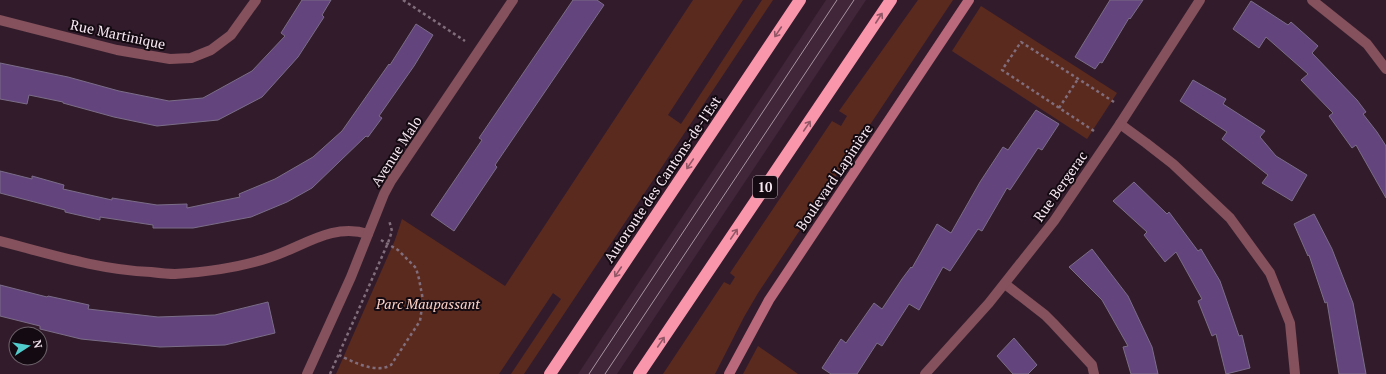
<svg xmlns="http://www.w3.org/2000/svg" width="1386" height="374" viewBox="0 0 1386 374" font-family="'PT Serif',serif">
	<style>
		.built { fill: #412539 }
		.green { fill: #5b2a1e }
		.building { fill: #63447c; stroke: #7b6d88 }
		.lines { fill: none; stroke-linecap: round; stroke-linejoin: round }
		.path { stroke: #816e7c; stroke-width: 2.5; stroke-dasharray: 3 3; stroke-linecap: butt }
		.minor { stroke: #84515c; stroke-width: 10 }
		.tertiary { stroke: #84515c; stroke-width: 10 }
		.secondary { stroke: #b9697b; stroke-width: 10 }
		.motorway { stroke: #fa96ac; stroke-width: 12 }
		.tram { stroke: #a794a1; stroke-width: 1 }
		.oneway { stroke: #925766 }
		.labels { text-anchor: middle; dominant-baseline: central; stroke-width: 4; stroke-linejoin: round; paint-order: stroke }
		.shield { fill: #140a11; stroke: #b4a5af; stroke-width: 1 }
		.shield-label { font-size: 13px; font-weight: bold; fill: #f8e8f3 }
		.street-label { font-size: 14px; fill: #f8e8f3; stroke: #140a11 }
		.park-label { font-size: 14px; font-style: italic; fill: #fdd3c8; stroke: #140a11 }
	</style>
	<rect width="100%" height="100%" fill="#321c2c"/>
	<path class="built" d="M826,0h40l-249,374h-39z"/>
	<g class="green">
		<path d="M693,0h50l-75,115 13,9 81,-124h11l-249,374h-13l50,-75 -8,-6 -54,81h-163l59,-134 7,-21 103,67z"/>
		<path d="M918,0h35l-195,293 -14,24 -29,57h-52l61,-92 6,3 5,-8 -5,-4 102,-152 9,5 6,-10 -8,-5z"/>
		<path d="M981,6l136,87 -30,46 -135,-88z"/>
		<path d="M758,346l40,28h-55z"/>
	</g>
	<g class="building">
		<path d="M302,0h29l-9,15 2,2 -26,40 -36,40 -44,23 -61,6 -43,-9 -51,-14v-1l-34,-7 -2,9 -27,-5v-36l68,14 51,14 50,10 34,-3 49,-27 33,-35 -4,-3z"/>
		<path d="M573,0h24l7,5 -92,135 -17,25 2,2 -43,64 -23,-16 51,-75 -3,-2z"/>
		<path d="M1110,0h33l-13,19 -1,-1 -27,45 -2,-1 -5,7 -20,-12z"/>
		<path d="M1251,1l37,24 3,-3 27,24 -6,7 45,47 9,12 -3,2 14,18 9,14v52l-30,-53 -4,3 -23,-32 4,-3 -32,-33 7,-6 -42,-37 -7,11 -26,-19z"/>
		<path d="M416,24l17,11 -19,31 -35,50 3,2 -14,19 -2,-1 -54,52 -25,14 -36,15 -58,11h-40v-3l-53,-8v3l-35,-8v-2l-65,-17v-22l32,8v-3l32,9 -1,4 49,11v-2l45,7 30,-1v4l53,-11 -1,-3 36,-15 38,-22 29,-26 47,-67 1,1z"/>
		<path d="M1193,80l33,19 -3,5 42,27 -5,6 16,19 31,19 -15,26 -30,-18 6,-8 -46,-36 5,-7 -47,-31z"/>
		<path d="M1036,110l23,14 -17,26 -4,-2 -28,42 -3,-2 -25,43 -4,-2 -28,42 -7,-4 -24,43 -10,-6 -27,42 -5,-3 -20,31h-26l-9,-6 19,-29 5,4 28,-40 8,6 20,-30 9,-12 1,1 25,-44 14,9 29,-51 23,-35 5,3z"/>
		<path d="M1134,182l33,32 2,-2 29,39 3,-2 19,32 19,55 3,-1 8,33 -24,6 -10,-40 -4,2 -14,-35 4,-2 -26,-47 -11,10 -21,-27 3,-3 -34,-31z"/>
		<path d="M1314,214l18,35 21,54 13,71h-27l-12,-72 -2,1 -16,-48 -1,1 -14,-32z"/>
		<path d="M1092,249l36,47 24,51 6,27h-27l-8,-27 5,-1 -26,-46 -33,-33z"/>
		<path d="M0,285l47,12 1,-1 41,9 -1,4 70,8 57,-2 53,-13 7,31 -50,12 -65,2 -79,-8 -41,-10v-3l-40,-10z"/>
		<path d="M1014,338l23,27 -9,9h-15l-16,-18z"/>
	</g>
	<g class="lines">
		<g class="path">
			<path d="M403,0l62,41"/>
			<path d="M1059,108l19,-29"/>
			<path d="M1094,131l-92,-61 19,-28 93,60"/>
			<path d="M339,355c14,7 37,19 52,10l29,-44 3,-21 -4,-21 -3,-11 -18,-18 -17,-10"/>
			<path d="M330,374l58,-131 4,-12 -3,-11"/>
		</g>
		<g class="minor">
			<path d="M1312,0l55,44 19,25"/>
			<path d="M0,20l117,30 53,9 21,-1 20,-8 20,-15 25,-35"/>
			<path d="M1120,124l26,19 27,21 57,54 40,55 20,50 5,51"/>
			<path d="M0,241c50,13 100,29 151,31 8,1 16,2 24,2 32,-2 63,-6 93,-16 33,-10 64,-36 100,-24"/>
			<path d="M1005,284l40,31 8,8 39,42 2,9"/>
			<path d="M925,374l64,-71 65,-82 66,-97 80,-124"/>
		</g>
		<path class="tertiary" d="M307,374l44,-97 33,-83 7,-13 122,-181"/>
		<path class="secondary" d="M729,374l40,-74 200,-300"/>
		<g class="motorway">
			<path d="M550,374l250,-374"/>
			<path d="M639,374l252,-374"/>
		</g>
		<g class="tram">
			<path d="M589,374l248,-374"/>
			<path d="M605,374l249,-374"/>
		</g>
	</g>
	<defs><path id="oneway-shaft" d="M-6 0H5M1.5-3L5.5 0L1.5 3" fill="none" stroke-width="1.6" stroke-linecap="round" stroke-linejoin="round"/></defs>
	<g class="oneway">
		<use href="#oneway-shaft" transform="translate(879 18) rotate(-57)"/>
		<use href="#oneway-shaft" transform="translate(778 32) rotate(124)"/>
		<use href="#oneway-shaft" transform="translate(807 126) rotate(-56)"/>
		<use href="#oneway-shaft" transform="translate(690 164) rotate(124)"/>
		<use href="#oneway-shaft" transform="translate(734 234) rotate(-56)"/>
		<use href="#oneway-shaft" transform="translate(618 272) rotate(124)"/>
		<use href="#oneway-shaft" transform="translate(661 342) rotate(-56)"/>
	</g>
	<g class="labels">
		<rect class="shield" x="753" y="176" width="24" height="22" rx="3"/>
		<g class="shield-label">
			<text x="765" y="187">10</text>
		</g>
		<g class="street-label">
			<text transform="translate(118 34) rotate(12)">Rue Martinique</text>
			<text transform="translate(396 151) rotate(-57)">Avenue Malo</text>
			<text transform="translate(834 177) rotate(-56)">Boulevard Lapinière</text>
			<text transform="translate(662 179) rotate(-56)">Autoroute des Cantons-de-l'Est</text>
			<text transform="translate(1060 186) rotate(-55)">Rue Bergerac</text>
		</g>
		<g class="park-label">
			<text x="428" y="303">Parc Maupassant</text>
		</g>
	</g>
	<g transform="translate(28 346) rotate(78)"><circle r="19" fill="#140a11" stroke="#6f636b"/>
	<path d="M0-3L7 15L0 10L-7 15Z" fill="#52cdcd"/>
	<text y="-6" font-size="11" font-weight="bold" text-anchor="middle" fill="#f8e8f3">N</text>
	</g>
</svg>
